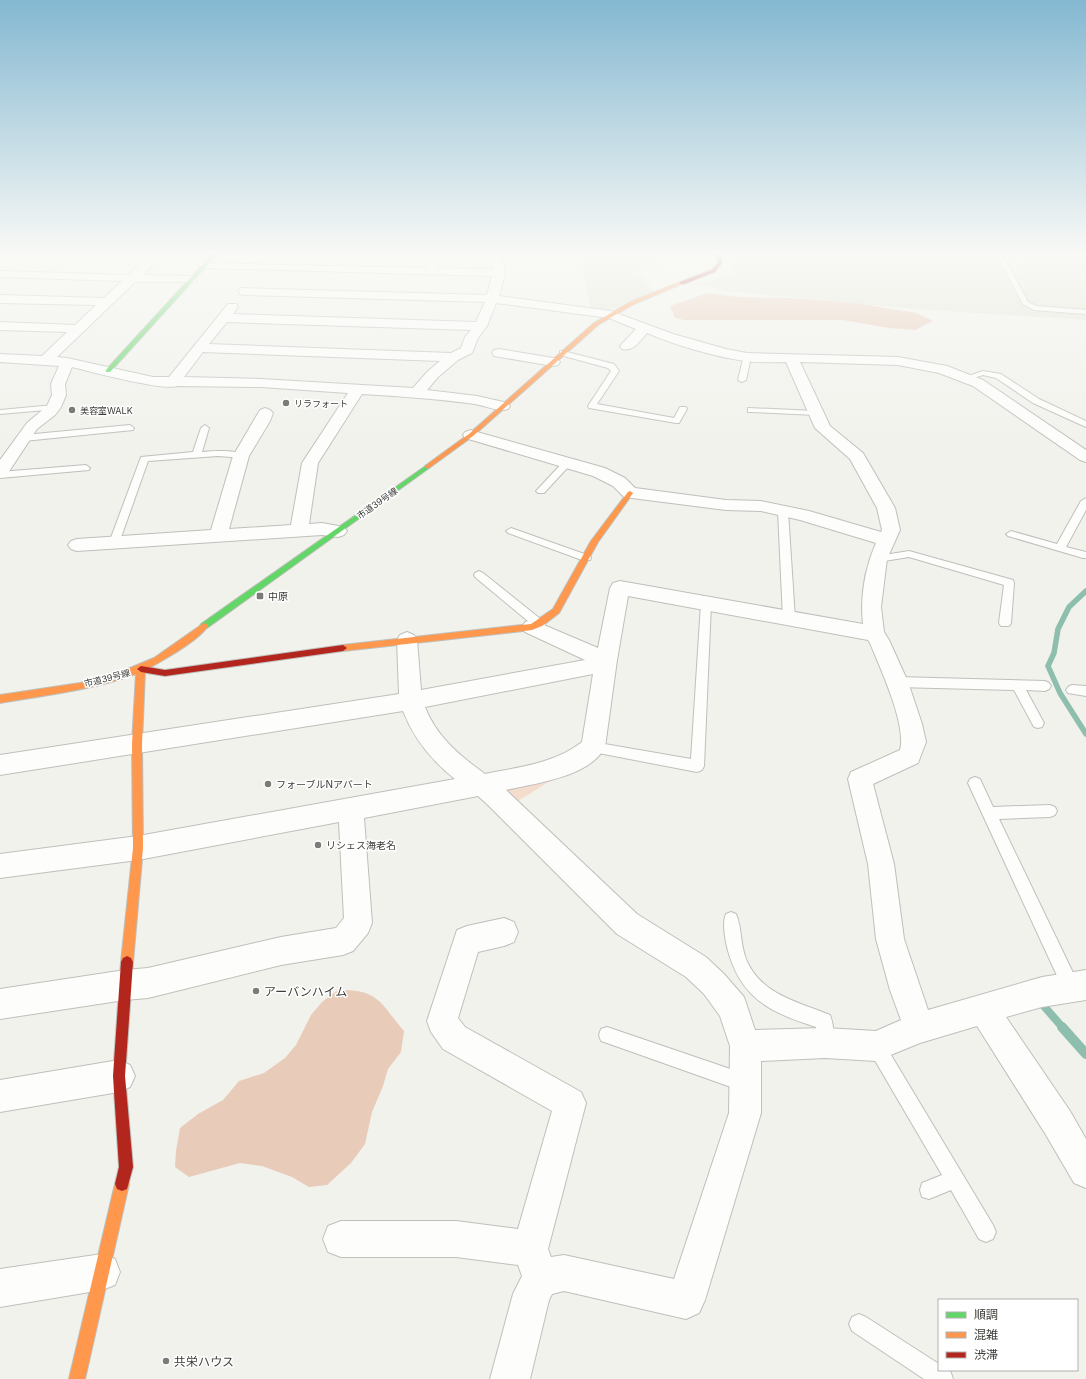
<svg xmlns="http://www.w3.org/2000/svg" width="1086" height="1379" viewBox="0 0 1086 1379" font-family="Inter,'Noto Sans JP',sans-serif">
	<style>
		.built { fill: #e4e5d9 }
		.green { fill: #f5ddcd }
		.forest { fill: #e8cbb8 }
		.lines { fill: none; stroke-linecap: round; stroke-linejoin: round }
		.stream-far2 { stroke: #8ebeae; stroke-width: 5.5 }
		.stream-far1 { stroke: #8ebeae; stroke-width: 8 }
		.stream { stroke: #8ebeae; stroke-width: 10 }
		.lane-casing { stroke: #bfbfbb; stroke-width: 2 }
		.street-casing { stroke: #bfbfbb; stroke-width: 2 }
		.fast-casing { stroke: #bfbfbb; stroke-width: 2 }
		.slow-casing { stroke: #bfbfbb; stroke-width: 2 }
		.jam-casing { stroke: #bfbfbb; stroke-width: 2 }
		.lane { fill: #fdfdfc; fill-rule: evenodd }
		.street { fill: #fdfdfc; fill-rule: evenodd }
		.fast { fill: #63d668; fill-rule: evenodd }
		.slow { fill: #ff974d; fill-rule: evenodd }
		.jam { fill: #b3261e; fill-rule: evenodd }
		.poi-dot { fill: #7b7c77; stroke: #fff; stroke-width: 1.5 }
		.labels { text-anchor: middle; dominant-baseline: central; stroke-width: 3; stroke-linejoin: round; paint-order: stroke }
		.far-poi-label { font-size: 9px; fill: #3c3c38; stroke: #fff; text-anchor: start }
		.far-street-label { font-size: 9px; fill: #3c3c38; stroke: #fff }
		.poi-label { font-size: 10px; fill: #3c3c38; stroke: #fff; text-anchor: start }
		.near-poi-label { font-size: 12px; fill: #3c3c38; stroke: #fff; text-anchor: start }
	</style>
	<rect width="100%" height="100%" fill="#f1f2ec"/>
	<g class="built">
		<path d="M658,252l6,16 -27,4 17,19 -44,19 -19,-1 -13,-56z"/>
		<path d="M730,252h356v68l-171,-11 -189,-18 -32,-7 38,-10z"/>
	</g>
	<path class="green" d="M558,776l-43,27 -18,-17z"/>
	<g class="forest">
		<path d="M708,293l30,4 53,1 64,5 61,10 17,8 -18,9 -26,-2 -46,-8h-159l-9,-2 -5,-12z"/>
		<path d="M338,990c41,-1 42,13 66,41l-3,21 -13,17 -5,17 -11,26 -7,32 -14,19 -24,22 -18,2 -17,-10 -30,-11 -22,-3 -51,14 -14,-10 1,-16 4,-23 18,-14 25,-14 16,-19 25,-8 21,-15 11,-13 15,-30 11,-13z"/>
	</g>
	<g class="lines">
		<path class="stream-far2" d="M1086,591l-17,16 -11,22 -4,24 -6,13 12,27 26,41"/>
		<path class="stream-far1" d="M1043,1005l20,23"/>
		<path class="stream" d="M1062,1027l24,27"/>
		<g class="lane-casing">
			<g id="lane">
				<path d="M995,252h6l27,50 8,4 50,4v4l-52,-4 -11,-6z"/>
				<path d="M1075,252h6l5,7v7l-2,-1z"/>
				<path d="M560,351h3l51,13 5,7 -22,33 77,14 6,-11h6l1,2 -8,14h-3l-87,-15 -1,-2 23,-35 -3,-3 -48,-13z"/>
				<path d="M744,355h6l1,2 -5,23 -4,2 -4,-2z"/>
				<path d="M983,371l18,3 38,25 47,22v6l-53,-24 -37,-25 -13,-3 -16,5 -4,-2z"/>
				<path d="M54,405h3v4l-57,5v-4z"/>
				<path d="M748,408l68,3 4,2 -4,2 -65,-3h-3z"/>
				<path d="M130,425l4,3 -1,2 -109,11 -4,-3 4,-3z"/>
				<path d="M205,425l4,3 -7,24c11,-1 35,-3 43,4l-1,2 -26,-2 -70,5 -29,82 -5,3 -4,-1 -1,-2 32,-86 52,-5 8,-24z"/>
				<path d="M567,460l3,1 1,2 -1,2 -26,28h-6l-2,-2 2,-2 26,-28z"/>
				<path d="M86,465l4,3 -1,2 -89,8v-6z"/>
				<path d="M1086,498v12l-20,37 20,5v6h-3l-75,-22 -2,-2 5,-3 46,13 24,-43z"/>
				<path d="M783,508l5,3 7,108 -2,3h-8l-2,-3 -5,-108z"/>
				<path d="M511,528l79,28 1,2 -1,2h-8l-74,-27 -2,-2z"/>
				<path d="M909,551l104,29 1,3 -3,40 -2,3h-8l-2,-3 5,-38 -95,-28 -31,5 -5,-3 5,-3z"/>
				<path d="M479,571l4,2 60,48 2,3 -2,3h-8l-60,-50 -1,-2 1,-2z"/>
				<path d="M706,600l4,1 1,3 -7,162 -2,4 -5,2 -109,-21 -1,-4 1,-4 5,-1 98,17 10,-155 1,-3z"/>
				<path d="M897,677l148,4 4,2 2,3 -2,3 -4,2 -19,-1 18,33 -2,4 -4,1 -4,-1 -20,-37 -117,-3 -4,-2 -2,-3 2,-3z"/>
				<path d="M1072,685l14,1v10l-18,-3 -2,-3 2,-3z"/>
				<path d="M975,777l5,2 13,28 57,-2 5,2 2,4 -2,4 -5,2 -51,2 78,162 2,6 -2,6 -6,2 -6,-2 -97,-210 2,-4z"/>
				<path d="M731,912l5,2c6,14 4,30 10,45 15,36 52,43 84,56 4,10 5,24 1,34l-6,2 -6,-2 -2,-6 -1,-16c-47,-15 -76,-29 -89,-80 -2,-10 -5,-24 -1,-33z"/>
				<path d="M607,1027l138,47 6,3 3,6 -3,6 -6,3 -138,-49 -6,-2 -2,-6 2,-6z"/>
				<path d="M876,1038l6,2 111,185 3,7 -3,7 -7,3 -7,-3 -28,-49 -22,9 -7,-2 -2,-7 2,-7 20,-8 -72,-123 -2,-6 2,-6z"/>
				<path d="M859,1314l7,3 73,47v6h11l3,9h-29l-72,-48 -3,-7 3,-7z"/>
			</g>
		</g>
		<g class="street-casing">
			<g id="street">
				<path d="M0,252l151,2 13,-2 -22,23 49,1 4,2 2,2 -2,2h-60l-78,75 10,1 86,19h16l59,-73h8l2,3 -5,7 243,8 9,-20 -241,-7 -4,-1 -2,-3 2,-3 247,7 5,-19 -287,-8 -4,-1 -2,-2 2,-2 225,5 6,-16h11l-6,16 56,1 -3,-17h11l4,21 -6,23 112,15 62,23 53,15 21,4 151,4 49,9 36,14 103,70v12l-6,-2 -107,-74 -34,-13 -41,-8 -98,-3 30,64 33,27 32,55 5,22 -13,29 -6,48 3,25 5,8 19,42 14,42 4,18 -8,21 -45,21 21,80 10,75 24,71 114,-33 44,-7v30l-44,7 -36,10 64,94 16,28v49l-12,-5 -28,-48 -69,-109 -57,17 -44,18 -51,-3 -64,3v52l-56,187 -6,13 -13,6 -122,-28 -12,3 -3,6 -19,79h-40l23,-85 9,-18 -4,-11 -62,-8h-115l-13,-5 -5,-13 5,-13 13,-5h115l62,8 34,-118 -109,-62 -12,-17 -4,-11 30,-91 10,-4 37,-8 10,4 4,10 -4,10 -10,4 -26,6 -20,66 7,9 116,65 5,11 -38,146 3,8 13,-2 110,24 55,-166 1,-67 -10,-30 -16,-22 -18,-17 -69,-43 -129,-129 -10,-9 -114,22 8,105 -4,10 -15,18 -10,4 -62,10 -133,33 -23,2 -125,19v-30l125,-19 23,-2 133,-31 55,-9 8,-10 -5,-96 -201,38 -138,18v-24l138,-18 317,-57c-23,-18 -41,-40 -52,-68l-403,64v-20l399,-61 -2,-54 3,-5 7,-3 7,3 3,5 4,50 164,-30 -60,-28 -3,-5 3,-5 7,-2 66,28 12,-60 3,-5 7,-2 243,43c-3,-27 2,-56 13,-81l-76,-23 -39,-9 -35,-1 -102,-13 -11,-11 -20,-10 -128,-38 -2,-3 2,-3 6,-2 6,2 128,36 20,10 10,10 91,12 35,1 48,10 72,21 1,-2 -5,-22 -27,-49 -35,-31 -29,-66c-14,0 -28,1 -41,-1 -33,-5 -67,-15 -98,-28 -7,8 -14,19 -25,16l-2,-3 16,-17 -27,-11 -113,-15 -9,23 -9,12 -6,15 -14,7 -20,17 -11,13 50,6 31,7 2,3 -2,3c-10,3 -22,-3 -33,-5 -37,-5 -75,-8 -113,-10l-44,69 -9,61 13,-1 22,4 3,4 -3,4 -6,2 -16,-2 -245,16 -6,-2 -3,-4 3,-4 6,-2 134,-9 22,-74 27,-46 5,-2 5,2 3,3 -3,8 -21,35 -20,73 62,-4 11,-62 46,-70 -87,-6 -84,-1c-15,5 -85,-14 -105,-19l-7,17 1,11 -5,12 -6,8 -18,14 -31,47 -6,1v-17l27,-37 20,-17 5,-11 -1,-11 8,-18 -59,-4v-8l42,2 25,-24 -67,-2v-8l75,3 21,-20 -96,-2v-8l104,3 18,-17 -122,-4v-6l129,4 15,-15 -144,-5zM227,322l244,8 -6,7 -4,11 -10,5 -242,-9zM203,352l237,9 -12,10 -15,17 -152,-9 -77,-2zM628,596l240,44 2,3c10,25 37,82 30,107l-49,22 -3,7 20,85 8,75 14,51 11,30 -25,11 -51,-3 -70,2 -11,-33 -20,-23 -18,-17 -69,-43 -131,-124c30,-7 84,-13 99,-43l12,-87zM593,674l-11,68c-28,22 -64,25 -97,32 -25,-18 -49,-38 -60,-67z"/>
				<path d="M499,349l54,9 5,1 2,3 -2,3 -5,1 -59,-10 -2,-3 2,-3z"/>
				<path d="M119,1060l11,5 5,11 -5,11 -11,5 -119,20v-32z"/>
				<path d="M102,1254l13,5 5,13 -5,13 -13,5 -102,17v-38z"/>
			</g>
		</g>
		<g class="fast-casing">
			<g id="fast">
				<path d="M214,252h5l-109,120h-4v-2z"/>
				<path d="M427,465l3,2 -1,1 -222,160h-6l-1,-2 1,-2z"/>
			</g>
		</g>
		<g class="slow-casing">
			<g id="slow">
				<path d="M680,282l4,1 -50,21 -36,21 -125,111 -44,32h-4v-2l44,-32 125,-111 36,-21z"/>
				<path d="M630,491l3,2 -35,49 -39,71 -17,13 -10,4 -189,21 -4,-3 4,-3 188,-21 22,-15 38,-68 37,-49z"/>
				<path d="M204,623l3,1 1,2c-10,15 -46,35 -63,44l-3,74 1,104 -10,114 -2,4 -4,2 -4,-2 -2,-4 12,-114 -1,-104 4,-70c-44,16 -90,21 -136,29v-8l80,-12 38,-10 36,-15z"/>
				<path d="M122,1177l5,2 2,5 -44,195h-16l46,-195 2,-5z"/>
			</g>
		</g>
		<g class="jam-casing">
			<g id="jam">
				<path d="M716,252h4l2,11 -7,9 -31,12h-4v-2l31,-12 7,-7z"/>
				<path d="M343,645l4,3 -4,3 -178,25 -24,-4 -4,-3 4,-3 24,4z"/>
				<path d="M127,956l4,2 2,4 -8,114 8,91 -6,22 -5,2 -5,-2 -2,-5 4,-17 -6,-91 8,-114 2,-4z"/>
			</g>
		</g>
		<use href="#lane" class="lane"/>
		<use href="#street" class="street"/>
		<use href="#fast" class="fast"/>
		<use href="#slow" class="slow"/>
		<use href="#jam" class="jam"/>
	</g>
	<linearGradient id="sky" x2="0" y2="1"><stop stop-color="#84b8d1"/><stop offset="0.57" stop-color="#f9f9f6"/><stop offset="1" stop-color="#f9f9f6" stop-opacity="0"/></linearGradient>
	<rect width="1086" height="445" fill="url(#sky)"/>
	<g class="poi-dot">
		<circle cx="286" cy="403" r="4"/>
		<circle cx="72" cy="410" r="4"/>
		<rect x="256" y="592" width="8" height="8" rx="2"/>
		<circle cx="268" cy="784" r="4"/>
		<circle cx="318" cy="845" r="4"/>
		<circle cx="256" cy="991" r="4"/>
		<circle cx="166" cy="1361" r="4"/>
	</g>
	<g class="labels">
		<g class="far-poi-label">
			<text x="294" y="403">リラフォート</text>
			<text x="80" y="410">美容室WALK</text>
		</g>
		<g class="far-street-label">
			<text transform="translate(377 503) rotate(-35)">市道39号線</text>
			<text transform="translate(107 678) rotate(-14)">市道39号線</text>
		</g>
		<g class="poi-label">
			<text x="268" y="596">中原</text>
			<text x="276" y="784">フォーブルNアパート</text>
			<text x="326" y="845">リシェス海老名</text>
		</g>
		<g class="near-poi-label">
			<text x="264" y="991">アーバンハイム</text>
			<text x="174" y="1361">共栄ハウス</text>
		</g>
	</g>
	<rect x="938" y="1299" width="140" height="72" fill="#ffffff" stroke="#b1b1af"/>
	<rect x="946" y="1312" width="20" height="6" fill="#63d668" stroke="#b1b1af"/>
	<text x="974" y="1319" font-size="12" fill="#3c3c38">順調</text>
	<rect x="946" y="1332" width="20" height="6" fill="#ff974d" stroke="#b1b1af"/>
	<text x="974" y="1339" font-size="12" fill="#3c3c38">混雑</text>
	<rect x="946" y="1352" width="20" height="6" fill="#b3261e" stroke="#b1b1af"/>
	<text x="974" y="1359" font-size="12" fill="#3c3c38">渋滞</text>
</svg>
